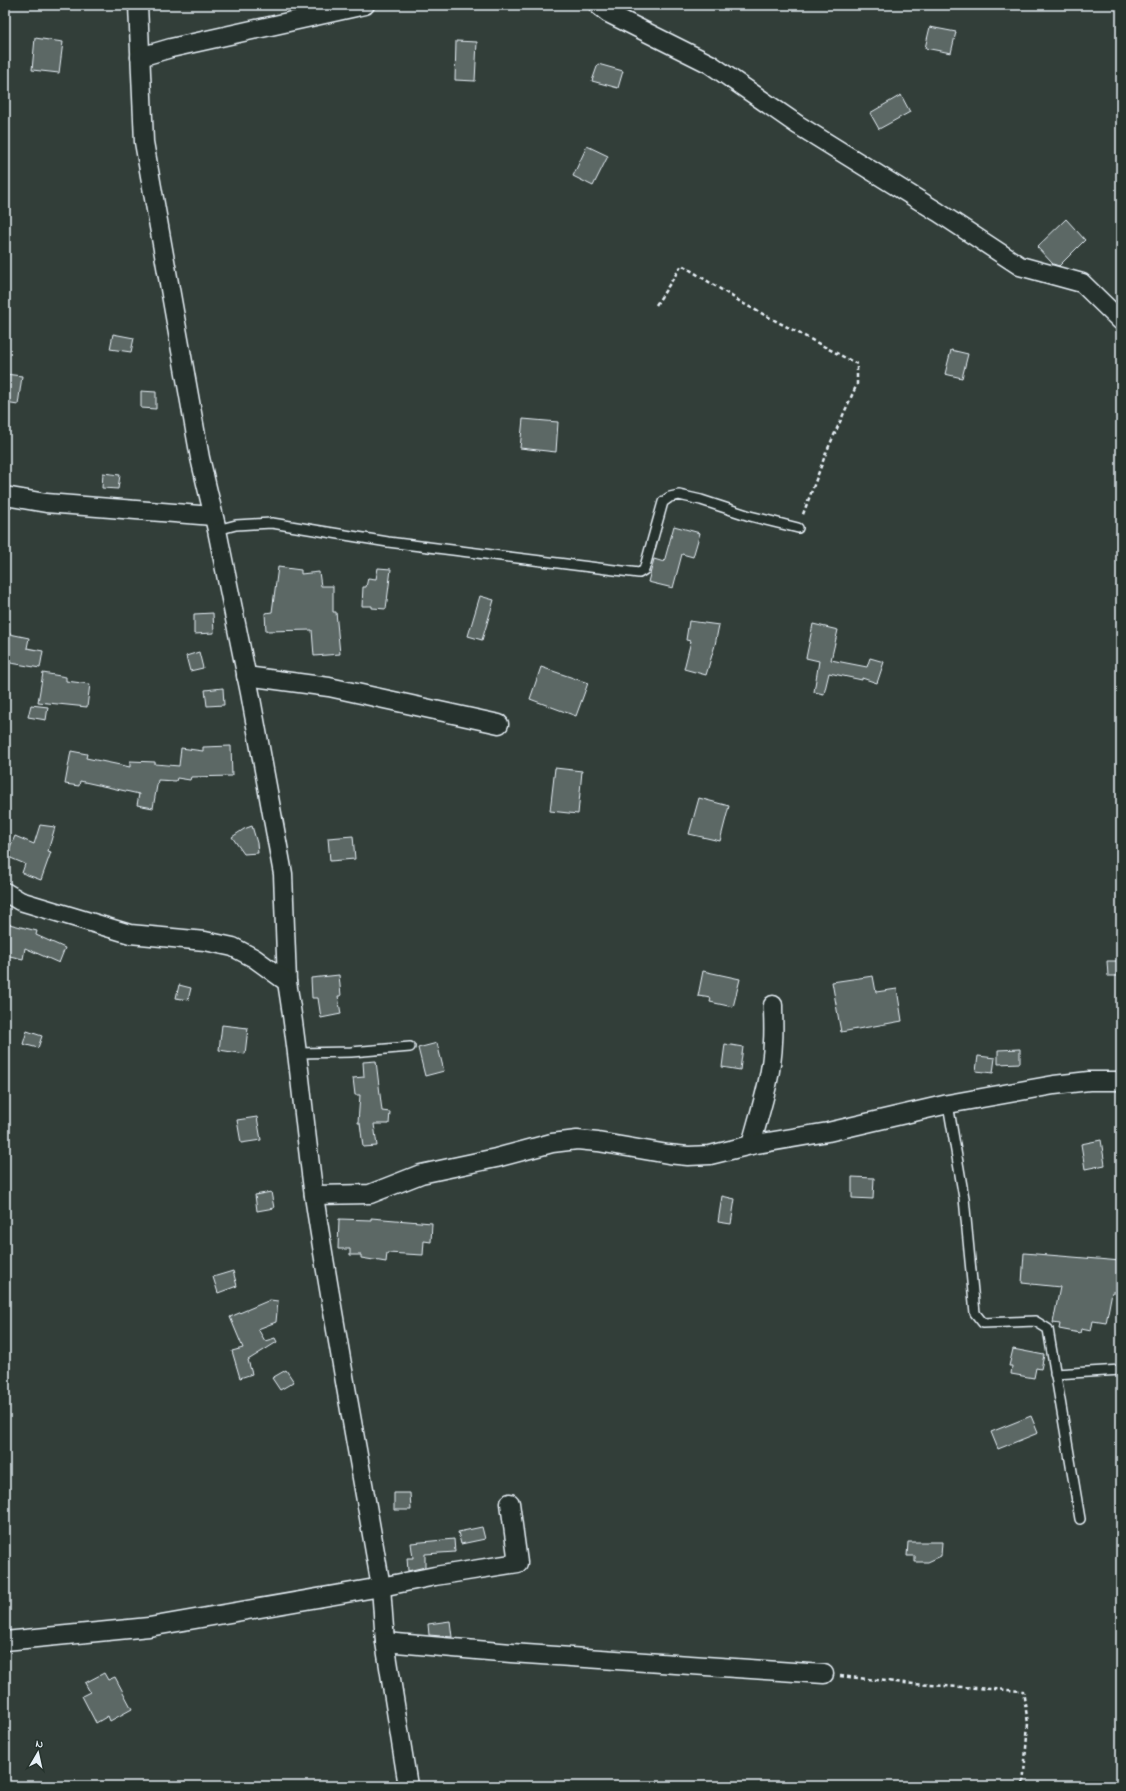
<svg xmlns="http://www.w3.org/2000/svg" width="1126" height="1791" viewBox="0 0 1126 1791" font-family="'Indie Flower',sans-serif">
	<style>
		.building { fill: #5c6865; stroke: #e8f1f8 }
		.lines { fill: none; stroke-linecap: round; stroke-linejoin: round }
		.service-casing { stroke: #e8f1f8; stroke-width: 12 }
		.minor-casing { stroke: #e8f1f8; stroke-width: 21 }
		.path { stroke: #e8f1f8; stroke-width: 2.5; stroke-dasharray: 4 3; stroke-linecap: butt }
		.service { stroke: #26332d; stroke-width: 9 }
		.minor { stroke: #26332d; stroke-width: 18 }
	</style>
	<rect width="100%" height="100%" fill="#323e39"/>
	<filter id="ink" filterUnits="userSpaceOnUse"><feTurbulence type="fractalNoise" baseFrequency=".025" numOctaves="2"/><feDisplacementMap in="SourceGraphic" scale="8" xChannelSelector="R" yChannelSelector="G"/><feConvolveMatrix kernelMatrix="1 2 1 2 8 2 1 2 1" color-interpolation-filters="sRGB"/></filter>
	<g filter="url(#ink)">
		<g class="building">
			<path d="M930,27l26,5 -5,21 -26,-5z"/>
			<path d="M35,38l28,4 -4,31 -27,-3z"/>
			<path d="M456,41l21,1 -2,39 -20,-1z"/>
			<path d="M598,64l25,7 -5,17 -26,-7z"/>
			<path d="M901,95l9,17 -31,17 -9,-16z"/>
			<path d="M587,146l21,10 -15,30 -20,-10z"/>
			<path d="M1066,219l19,21 -26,26 -6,-2 -16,-17z"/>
			<path d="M113,334l21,4 -3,14 -21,-3z"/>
			<path d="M951,350l17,4 -6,24 -17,-4z"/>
			<path d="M5,374l17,2 -4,29 -13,-2z"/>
			<path d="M141,391l15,1v17l-15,-1z"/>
			<path d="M523,419l35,3 -2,30 -36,-4z"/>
			<path d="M103,473l17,2 -2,14 -16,-1z"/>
			<path d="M674,526l26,7 -7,24 -11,-3 -9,34 -25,-6 6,-23 10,3z"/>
			<path d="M278,567l23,3v4l18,-2 2,14h12v26h3l4,42 -26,2 -2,-26 -46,1 -1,-18 7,-1z"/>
			<path d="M378,568l13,1 -5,40 -14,-1v-2h-10l1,-19h3l2,-9 8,1z"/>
			<path d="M480,596l14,4 -12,40 -14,-4z"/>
			<path d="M213,613l1,20 -20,1v-20z"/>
			<path d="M689,621l30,4 -4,20 -9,30 -22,-6 7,-28 -5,-1z"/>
			<path d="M813,624l25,6 -7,30 36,7 3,-9 14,4 -7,21 -15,-5v2l-33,-7 -5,21 -10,-2 5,-31 -13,-3z"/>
			<path d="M5,633l24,5 -2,10 16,3 -3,17 -35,-6z"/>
			<path d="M199,652l4,16 -13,3 -4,-15z"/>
			<path d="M541,667l47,16 -12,33 -46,-17z"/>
			<path d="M43,673l23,4v4l24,3 -3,23 -49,-5z"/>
			<path d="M223,688l1,17 -17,1 -2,-16z"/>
			<path d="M31,705l17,2 -2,13 -18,-3z"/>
			<path d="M231,746l1,30 -41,1 -1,3 -13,-2 -1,3 -18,-1 -5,28 -16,-3 2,-11 -59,-13 -1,5 -14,-2 6,-33 16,3 -1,4 44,9v-6l25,1v2l24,2 2,-18 22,3v-4z"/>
			<path d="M555,768l27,3 -4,43 -28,-3z"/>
			<path d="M699,798l30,8 -9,35 -31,-7z"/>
			<path d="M40,825l15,2 -7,24 3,1 -10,28 -19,-7 3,-9 -19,-8 9,-20 19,8z"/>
			<path d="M252,826l5,17 1,10 -14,1 -12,-17 12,-8z"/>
			<path d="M353,836l2,23 -25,2 -2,-23z"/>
			<path d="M5,923l32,8 -1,4 29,13 -6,15 -34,-15 -2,11 -18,-4z"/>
			<path d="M1107,961h14v15h-13z"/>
			<path d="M703,971l37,8 -7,28 -23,-5 1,-4 -13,-2z"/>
			<path d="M339,975l2,21h-3l3,18 -20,4 -3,-20h-6l-1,-20z"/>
			<path d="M873,976l3,16 21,-3 5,32 -61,11 -9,-50z"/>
			<path d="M179,985l12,3 -3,12 -12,-2z"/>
			<path d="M222,1025l26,3 -3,26 -26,-4z"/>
			<path d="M27,1031l15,5 -4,12 -15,-4z"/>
			<path d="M437,1043l7,28 -19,5 -7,-28z"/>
			<path d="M725,1044l18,3 -3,23 -18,-3z"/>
			<path d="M1020,1049v14l-22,1v-14z"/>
			<path d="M978,1056l17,2 -2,15 -17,-2z"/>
			<path d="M376,1061l6,50 8,1 -1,12h-15l3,22 -14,1 -3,-24h-2l2,-28h-5l-2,-17 11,-1 -1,-15z"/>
			<path d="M257,1117l4,23 -20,3 -4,-23z"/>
			<path d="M1101,1140l4,25 -20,4 -4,-25z"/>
			<path d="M852,1177l22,1 -1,21 -21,-1z"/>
			<path d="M271,1192l3,16 -17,3 -2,-16z"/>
			<path d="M722,1196l13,3 -4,25 -13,-2z"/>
			<path d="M371,1218l61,5 -1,19 -7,-1 -1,14 -36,-2 -1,9 -25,-4v-3h-11v-6h-12l1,-30 32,1z"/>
			<path d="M1024,1253l97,8v31h-9l-6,31 -13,-2 -2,10 -10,-2 -1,4 -21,-4 1,-5 -7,-1 7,-36 -38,-4z"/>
			<path d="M233,1271l4,15 -19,7 -5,-16z"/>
			<path d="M270,1300l8,1 -2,21 -18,7 7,12 10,-3 2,4 -29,18 4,14 -12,4 -8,-27 11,-3 -13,-31z"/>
			<path d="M1013,1349l31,6 -3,14 -5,-1 -2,10 -23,-4 1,-8h-3z"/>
			<path d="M286,1370l8,12 -14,8 -8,-12z"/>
			<path d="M1031,1416l7,17 -40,16 -7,-17z"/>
			<path d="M394,1493h16l1,17h-17z"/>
			<path d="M482,1527l3,12 -24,5 -3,-12z"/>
			<path d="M454,1539l1,13 -30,2v13l-17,4 -1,-13h6l-2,-15z"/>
			<path d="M908,1542h34l-1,14 -13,6h-13v-6h-8z"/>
			<path d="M450,1621l2,16 -23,-2 -1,-11z"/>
			<path d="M104,1673l4,7 7,-3 17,32 -22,12 -2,-5 -12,7 -14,-27 8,-4 -5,-9z"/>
		</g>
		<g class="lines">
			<g class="service-casing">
				<g id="service">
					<path d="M217,530l19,-5 36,-2 116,19 251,31 5,-3 19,-68 7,-5 9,-2 22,5 49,16 48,12"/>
					<path d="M298,1053l53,-1 59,-5"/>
					<path d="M948,1104l16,94 11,115 8,10 52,-2 13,8 32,190"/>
					<path d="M1055,1374l66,-4"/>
				</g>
			</g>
			<g class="minor-casing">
				<g id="minor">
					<path d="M138,5l6,137 56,316 17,72 33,163 33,181 4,108"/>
					<path d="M598,5l10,8 102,51 88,61 140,87 82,54 62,17 39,38"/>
					<path d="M140,57l31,-9 194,-43"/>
					<path d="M5,496l41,7 167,13"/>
					<path d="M246,676l83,11 170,37"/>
					<path d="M5,892l15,9 110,33 75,7 28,6 21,11 33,24c12,71 17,143 27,214 20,131 45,261 67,391l4,55 23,144"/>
					<path d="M751,1145c9,-34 21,-68 22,-103 1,-12 0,-25 0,-37"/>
					<path d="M314,1195l56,-1 51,-20 75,-16 56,-15 25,-3 21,2 70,12 20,2 22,-1 41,-10 77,-13 120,-28 106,-19 35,-4h32"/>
					<path d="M5,1641l144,-14 232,-40 54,-11 83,-13 -8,-60"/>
					<path d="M385,1642l126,11 313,21"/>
				</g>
			</g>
			<g class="path">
				<path d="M656,305l26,-40 62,39 113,60v20l-31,69 -24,64"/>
				<path d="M840,1676l74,8 109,7 5,32 -5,63"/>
			</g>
			<use href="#service" class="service"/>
			<use href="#minor" class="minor"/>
		</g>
	</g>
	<rect width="1126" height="1791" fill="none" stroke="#26332d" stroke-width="20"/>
	<rect x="10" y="10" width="1106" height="1771" fill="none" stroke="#e8f1f8" stroke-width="1.5" filter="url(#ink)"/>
	<g transform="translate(38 1753) rotate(9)" stroke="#26332d" stroke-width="3" paint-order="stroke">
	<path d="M0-3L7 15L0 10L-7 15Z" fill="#e8f1f8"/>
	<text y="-6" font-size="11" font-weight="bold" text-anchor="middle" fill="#e8f1f8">N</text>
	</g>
</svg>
